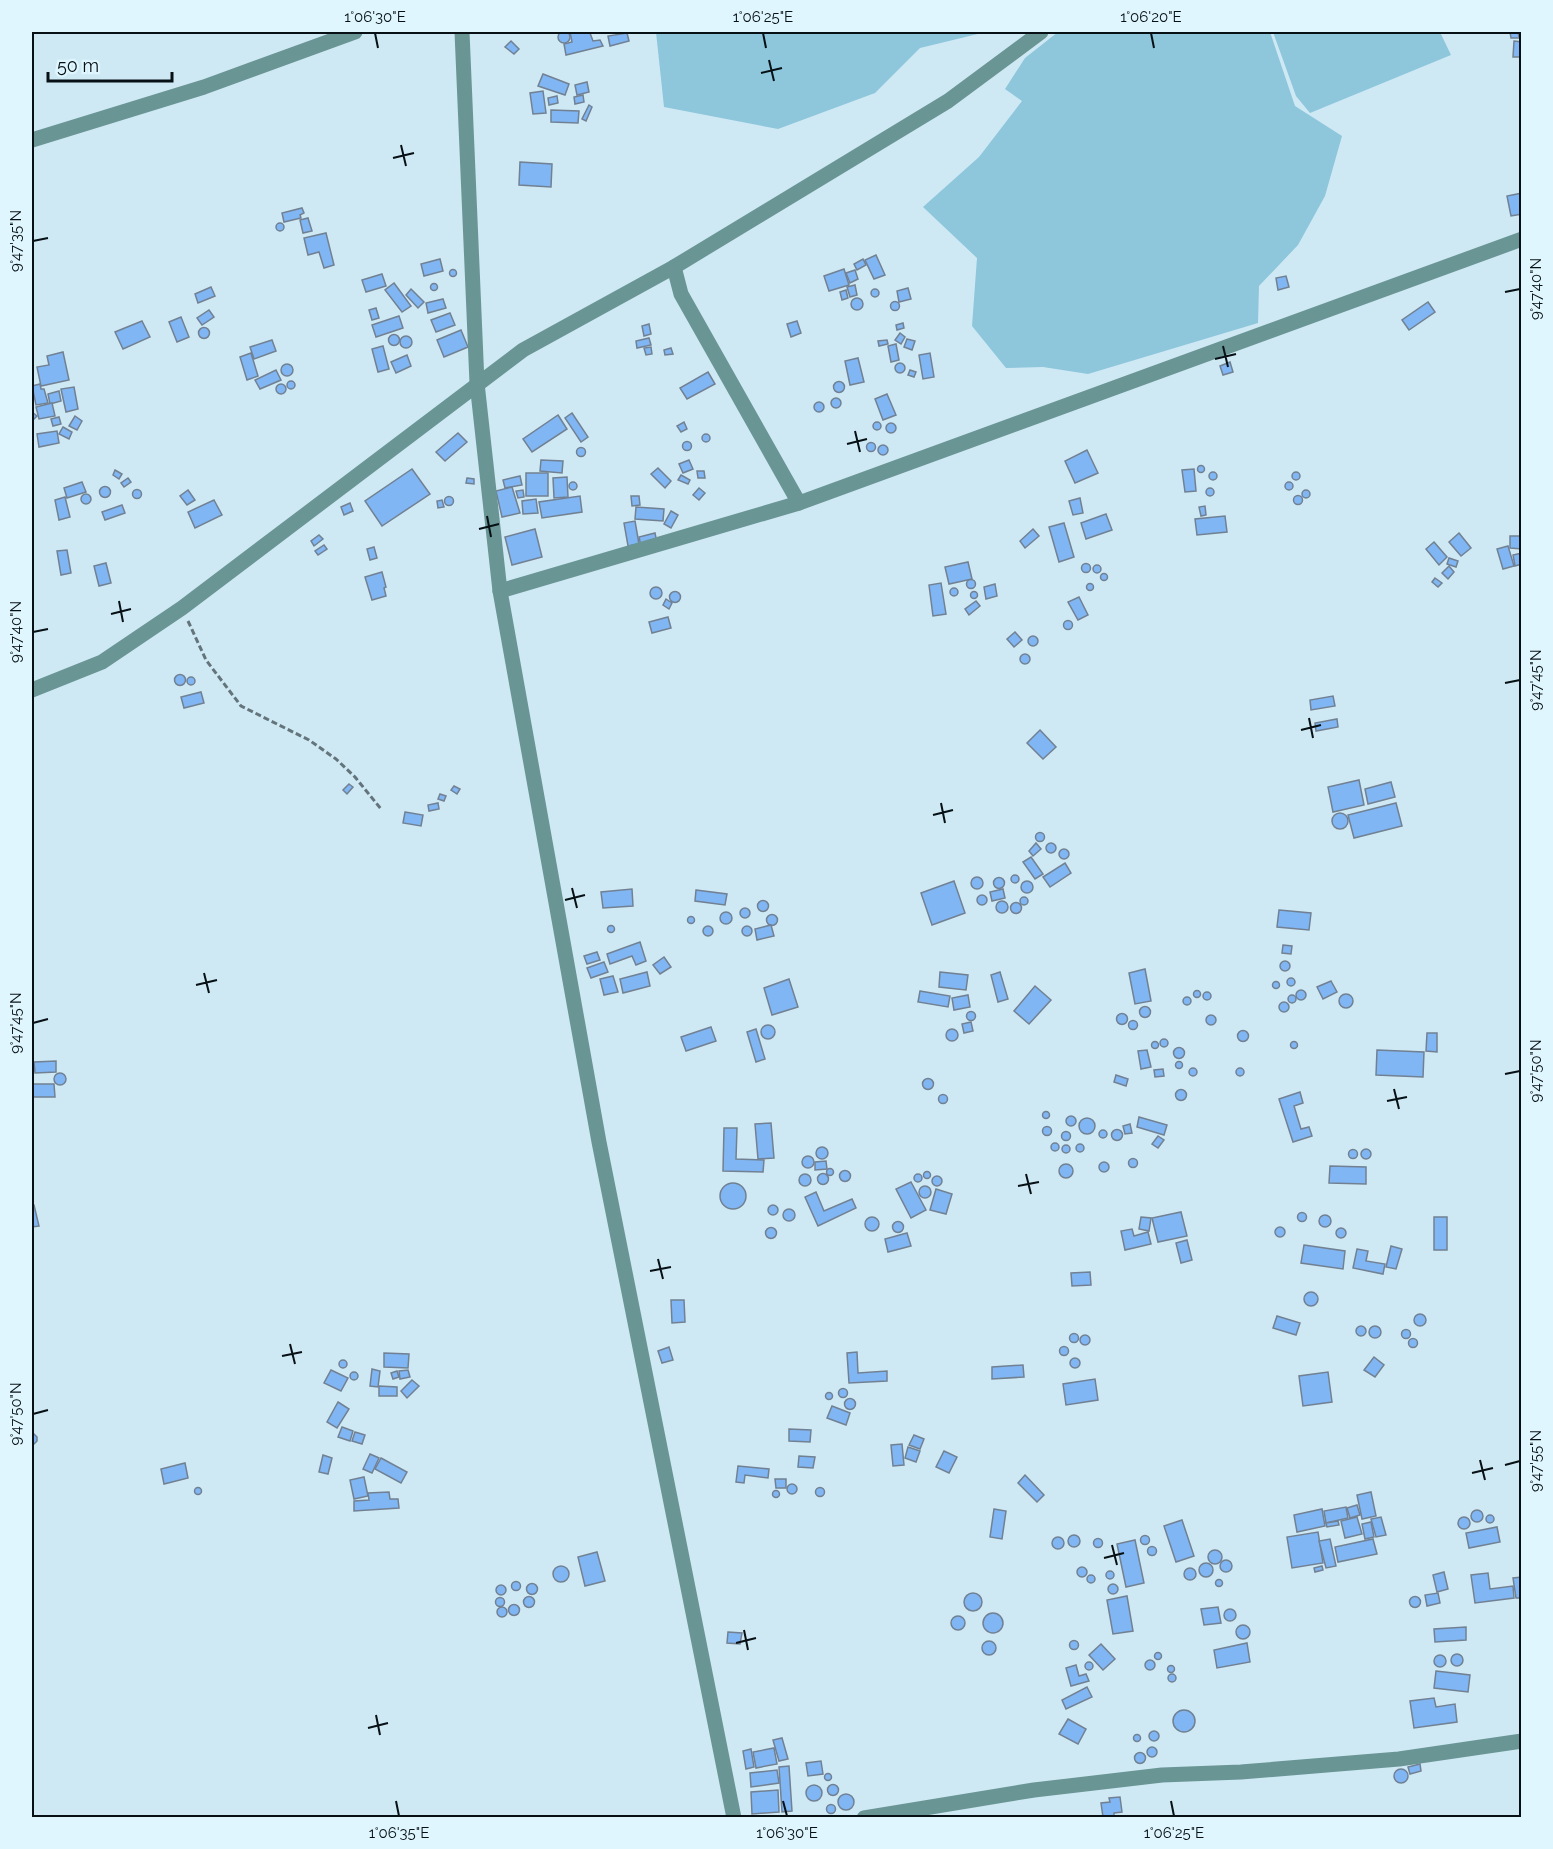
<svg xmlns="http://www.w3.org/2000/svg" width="1553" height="1849" viewBox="0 0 1553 1849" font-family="Raleway,sans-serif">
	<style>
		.green { fill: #8ec6dc }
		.building { fill: #80b6f3; stroke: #718193; stroke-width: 1.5 }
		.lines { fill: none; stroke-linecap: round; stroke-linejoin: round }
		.path { stroke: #63747b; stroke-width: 3; stroke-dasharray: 6 3; stroke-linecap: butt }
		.street { stroke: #6a9595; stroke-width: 15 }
		.ticks { fill: none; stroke: #071014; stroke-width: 2 }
		.neatline { fill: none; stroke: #071014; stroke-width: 2 }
		.ticks-label { font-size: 15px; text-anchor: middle; fill: #071014 }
	</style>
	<rect width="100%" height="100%" fill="#cee9f4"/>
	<g class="green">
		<path d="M656,32h330l-66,16 -45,45 -97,36 -114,-22z"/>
		<path d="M1058,32h212l25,74 47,30 -17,60 -27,49 -39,41 -1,37 -170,51 -45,-7 -37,1 -34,-42 5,-68 -54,-51 56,-50 43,-56 -17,-12 20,-31z"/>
		<path d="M1273,32h167l11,23 -141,58 -14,-17z"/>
	</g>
	<g class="building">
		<circle cx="564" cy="37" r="6"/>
		<path d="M570,32h22l-2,1 3,8 7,-1 3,6 -37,9 -2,-11 8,-2z"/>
		<path d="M1510,32h8l1,6h-8z"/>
		<path d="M627,33l2,8 -19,5 -2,-10z"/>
		<path d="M511,41l8,8 -5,5 -9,-7z"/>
		<path d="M1514,41l8,1v15h-9z"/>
		<path d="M543,74l26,10 -4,11 -27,-9z"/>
		<path d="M587,82l2,10 -12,3 -2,-10z"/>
		<path d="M543,91l3,22 -13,1 -3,-21z"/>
		<path d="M583,95l1,7 -9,2 -1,-7z"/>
		<path d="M557,96l1,7 -9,2 -1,-7z"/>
		<path d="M589,105l3,2 -6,14 -4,-2z"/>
		<path d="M551,110l28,1 -1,12 -27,-1z"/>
		<path d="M520,162l32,2 -1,23 -32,-2z"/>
		<path d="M1522,193v21l-11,2 -4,-20z"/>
		<path d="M302,208l2,5 -4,2 1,3 -17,4 -2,-9z"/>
		<path d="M308,218l4,13 -9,2 -3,-13z"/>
		<circle cx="280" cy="227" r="4"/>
		<path d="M326,233l8,32 -10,3 -5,-16 -11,3 -4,-17z"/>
		<path d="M876,255l9,20 -11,4 -9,-19z"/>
		<path d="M440,259l3,12 -19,5 -3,-12z"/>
		<path d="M863,259l3,6 -9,5 -3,-6z"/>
		<path d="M844,269l5,16 -20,6 -5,-15z"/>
		<circle cx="453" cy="273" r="3.5"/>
		<path d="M855,270l3,9 -8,4 -4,-10z"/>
		<path d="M382,274l4,12 -20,6 -4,-12z"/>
		<path d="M1286,276l3,11 -11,3 -2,-12z"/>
		<path d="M394,283l17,23 -9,6 -17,-22z"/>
		<circle cx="434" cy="287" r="3.5"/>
		<path d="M855,285l2,10 -7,2 -3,-10z"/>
		<path d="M211,287l4,9 -17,7 -3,-9z"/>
		<path d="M908,288l3,11 -12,3 -2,-11z"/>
		<circle cx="875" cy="293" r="4"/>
		<path d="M411,289l13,13 -6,6 -12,-13z"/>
		<path d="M846,290l2,8 -6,2 -2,-8z"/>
		<circle cx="857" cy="304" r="6"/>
		<path d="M443,299l3,9 -18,5 -2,-10z"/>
		<circle cx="895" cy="306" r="4.5"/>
		<path d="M1428,302l7,10 -26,18 -7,-10z"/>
		<path d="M376,308l3,10 -7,2 -3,-10z"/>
		<path d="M209,310l5,7 -12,8 -5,-7z"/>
		<path d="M450,313l5,12 -19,7 -5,-12z"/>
		<path d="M399,316l4,12 -27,9 -4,-12z"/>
		<path d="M181,317l8,20 -12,5 -8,-20z"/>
		<path d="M142,321l8,16 -27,12 -8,-17z"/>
		<path d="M797,321l4,12 -10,4 -4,-13z"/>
		<path d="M903,323l1,5 -7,2 -1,-5z"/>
		<path d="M649,324l2,10 -7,2 -2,-10z"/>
		<circle cx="204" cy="333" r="5.5"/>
		<path d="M461,330l7,17 -24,10 -7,-17z"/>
		<path d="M900,333l5,4 -4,7 -6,-4z"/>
		<circle cx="394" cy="340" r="5.5"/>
		<circle cx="406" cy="342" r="6"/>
		<path d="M649,338l2,7 -14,3 -1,-7z"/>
		<path d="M907,339l8,2 -3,9 -8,-3z"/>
		<path d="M272,340l4,11 -22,8 -4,-12z"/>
		<path d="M887,340l1,4 -9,2 -1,-5z"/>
		<path d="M896,344l3,16 -8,2 -3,-16z"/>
		<path d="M383,346l6,23 -11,3 -6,-23z"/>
		<path d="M651,347l1,7 -6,1 -2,-7z"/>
		<path d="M671,348l2,6 -8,1 -1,-5z"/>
		<path d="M63,352l6,28 -28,6 -4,-19 12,-2 -2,-9z"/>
		<path d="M251,353l7,23 -11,4 -7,-23z"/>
		<path d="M930,353l4,24 -11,2 -4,-24z"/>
		<path d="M407,355l4,11 -15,7 -5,-11z"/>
		<path d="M858,358l6,24 -14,3 -5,-24z"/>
		<path d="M1230,362l3,10 -10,3 -3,-9z"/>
		<circle cx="900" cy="368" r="5"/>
		<circle cx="287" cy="370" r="6"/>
		<path d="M276,370l5,10 -21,9 -5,-9z"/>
		<path d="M910,370l6,2 -2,5 -6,-2z"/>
		<path d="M708,372l7,12 -28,15 -7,-11z"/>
		<circle cx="291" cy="385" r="4"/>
		<circle cx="839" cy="387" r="5.5"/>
		<circle cx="281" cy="389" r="5"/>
		<path d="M40,384l1,5h3l4,14 -12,2 -4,-19z"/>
		<path d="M74,387l4,22 -12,3 -5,-23z"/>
		<path d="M59,391l2,10 -11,3 -2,-10z"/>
		<path d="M887,394l9,21 -13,5 -8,-21z"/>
		<circle cx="836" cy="403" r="5"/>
		<circle cx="819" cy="407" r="5"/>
		<path d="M52,403l3,13 -16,3 -3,-12z"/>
		<path d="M32,412l5,4 -4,4h-1z"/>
		<path d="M572,413l16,24 -7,5 -16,-24z"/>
		<path d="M558,415l9,14 -35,23 -9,-13z"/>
		<path d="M75,416l7,5 -5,9 -8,-4z"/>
		<path d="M59,417l2,7 -8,2 -2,-7z"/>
		<circle cx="877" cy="426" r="4"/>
		<path d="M684,422l3,7 -6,3 -4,-6z"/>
		<circle cx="891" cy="428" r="5"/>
		<path d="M63,427l9,5 -3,7 -10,-5z"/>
		<path d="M57,431l2,12 -20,4 -2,-13z"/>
		<path d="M458,433l9,9 -22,19 -9,-9z"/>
		<circle cx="706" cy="438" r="4"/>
		<circle cx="687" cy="446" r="4.5"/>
		<circle cx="871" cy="447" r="4.5"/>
		<circle cx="883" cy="450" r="5"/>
		<circle cx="581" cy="452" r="4.5"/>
		<path d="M1087,450l11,23 -23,10 -10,-22z"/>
		<path d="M541,460l22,1 -1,12 -22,-2z"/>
		<path d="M689,460l4,9 -10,4 -4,-9z"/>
		<circle cx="1201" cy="469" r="3.5"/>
		<path d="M658,468l13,13 -6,7 -14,-14z"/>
		<path d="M412,469l18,25 -48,32 -17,-25z"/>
		<path d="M1194,469l2,22 -11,1 -3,-22z"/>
		<path d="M115,470l7,4 -3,5 -6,-4z"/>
		<path d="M697,471h7l1,7h-7z"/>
		<circle cx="1296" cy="476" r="4"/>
		<circle cx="1213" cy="476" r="4"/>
		<rect x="526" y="473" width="22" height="23"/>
		<path d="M681,475l9,5 -2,4 -10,-4z"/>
		<path d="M520,476l2,9 -17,3 -2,-8z"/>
		<path d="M567,477l1,20 -14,1 -1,-20z"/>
		<path d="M128,478l3,4 -7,5 -3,-4z"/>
		<path d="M467,478l7,1v5l-8,-1z"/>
		<circle cx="573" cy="486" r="4"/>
		<path d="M82,482l4,10 -19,6 -3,-10z"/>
		<circle cx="1289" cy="486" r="4"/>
		<circle cx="105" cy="492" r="5.5"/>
		<path d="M512,487l8,26 -18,4 -6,-26z"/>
		<path d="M699,488l6,5 -6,7 -6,-5z"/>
		<circle cx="1210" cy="492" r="4"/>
		<circle cx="137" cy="494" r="4.5"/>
		<path d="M188,490l7,10 -8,5 -7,-9z"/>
		<path d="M523,490l1,7 -6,1 -2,-7z"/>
		<circle cx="1306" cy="494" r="4"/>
		<circle cx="86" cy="499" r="5"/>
		<circle cx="1298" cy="500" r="4.5"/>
		<path d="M580,496l2,16 -40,6 -3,-16z"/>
		<path d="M631,496h8l1,9 -8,1z"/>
		<circle cx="449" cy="501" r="4.5"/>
		<path d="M65,497l5,20 -11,3 -4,-20z"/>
		<path d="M1080,498l3,15 -10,2 -4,-14z"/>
		<path d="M536,499l2,14 -15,1 -1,-13z"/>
		<path d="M214,500l8,15 -27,13 -7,-16z"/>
		<path d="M442,500l2,7 -6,1 -1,-7z"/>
		<path d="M350,503l3,8 -9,4 -3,-8z"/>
		<path d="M122,505l3,8 -20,7 -3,-8z"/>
		<path d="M1205,506l1,9 -5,1 -2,-9z"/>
		<path d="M636,507l28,2 -1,12 -28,-2z"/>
		<path d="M671,511l7,4 -7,13 -7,-4z"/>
		<path d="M1106,514l6,16 -26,9 -5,-16z"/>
		<path d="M1225,516l2,16 -30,3 -2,-16z"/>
		<path d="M635,521l4,23 -11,2 -4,-23z"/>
		<path d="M1064,523l10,34 -15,5 -10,-35z"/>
		<path d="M535,529l7,28 -30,8 -7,-28z"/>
		<path d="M1033,529l6,7 -14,12 -5,-7z"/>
		<path d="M655,533l2,10 -16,3 -2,-9z"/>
		<path d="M1459,533l12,15 -10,8 -12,-14z"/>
		<path d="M319,535l4,4 -9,7 -3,-5z"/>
		<path d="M1510,536h12v13l-12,-1z"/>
		<path d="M1434,542l13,15 -8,8 -13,-16z"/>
		<path d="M324,545l3,4 -9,6 -3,-4z"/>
		<path d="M1508,546l6,20 -11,3 -6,-20z"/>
		<path d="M374,547l3,11 -7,2 -3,-11z"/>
		<path d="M67,550l4,23 -10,2 -4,-24z"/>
		<path d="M1522,553v11l-7,2 -2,-11z"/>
		<path d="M1449,558l9,3 -2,6 -9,-3z"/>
		<path d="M968,562l4,17 -23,5 -4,-17z"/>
		<path d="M106,563l5,20 -12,3 -5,-20z"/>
		<circle cx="1086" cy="568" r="4.5"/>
		<circle cx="1097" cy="569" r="4"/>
		<path d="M1449,566l5,6 -6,7 -6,-6z"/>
		<path d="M382,572l4,15 -2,1 2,8 -14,4 -7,-23z"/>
		<circle cx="1104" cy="577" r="3.5"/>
		<path d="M1435,578l7,5 -4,4 -6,-5z"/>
		<circle cx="971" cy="584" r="4.5"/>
		<path d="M941,583l5,31 -13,2 -4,-31z"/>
		<circle cx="1090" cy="587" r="3.5"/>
		<path d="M995,584l2,12 -11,3 -2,-12z"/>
		<circle cx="656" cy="593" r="6"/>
		<circle cx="954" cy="592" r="4"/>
		<circle cx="974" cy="595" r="3.5"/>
		<circle cx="675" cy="597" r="5.5"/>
		<path d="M1079,597l9,18 -10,5 -10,-18z"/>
		<path d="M666,599l6,4 -3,6 -6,-4z"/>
		<path d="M976,601l4,5 -11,9 -4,-6z"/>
		<path d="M668,617l3,11 -19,5 -3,-11z"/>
		<circle cx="1068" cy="625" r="4.5"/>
		<path d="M1015,632l7,8 -8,7 -7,-8z"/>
		<circle cx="1033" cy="641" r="5"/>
		<circle cx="1025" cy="659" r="5"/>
		<circle cx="180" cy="680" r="5.5"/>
		<circle cx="191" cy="681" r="4"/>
		<path d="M201,692l3,11 -20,5 -3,-11z"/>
		<path d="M1333,696l2,10 -24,4 -1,-10z"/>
		<path d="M1337,719l1,8 -22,4 -1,-8z"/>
		<path d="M1040,730l16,17 -13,12 -16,-16z"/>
		<path d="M1359,780l5,25 -31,7 -5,-25z"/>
		<path d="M1391,782l4,15 -27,7 -3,-15z"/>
		<path d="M349,784l4,3 -6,7 -4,-4z"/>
		<path d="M454,786l6,3 -3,5 -6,-4z"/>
		<path d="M440,794l6,2 -2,5 -6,-2z"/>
		<path d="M438,803l1,6 -10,2 -1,-6z"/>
		<path d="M1396,803l6,23 -48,12 -6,-23z"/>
		<path d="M405,812l18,3 -2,11 -18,-3z"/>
		<circle cx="1340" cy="821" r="8"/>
		<circle cx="1040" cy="837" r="4.5"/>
		<path d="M1036,843l5,6 -8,7 -4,-5z"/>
		<circle cx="1051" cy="848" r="5"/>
		<circle cx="1064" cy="854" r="5"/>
		<path d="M1031,857l12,17 -8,5 -12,-17z"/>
		<path d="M1065,863l6,10 -21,14 -7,-10z"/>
		<circle cx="1015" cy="879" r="4"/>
		<circle cx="977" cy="883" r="6"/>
		<circle cx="999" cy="883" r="5.5"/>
		<circle cx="1027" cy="887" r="6"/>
		<path d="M954,881l11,32 -33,12 -11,-32z"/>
		<path d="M632,889l1,17 -30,2 -2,-16z"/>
		<path d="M1003,889l2,9 -13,3 -2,-9z"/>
		<path d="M696,890l31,4 -2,11 -30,-4z"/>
		<circle cx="982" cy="900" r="5"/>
		<circle cx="1024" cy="901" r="4"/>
		<circle cx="763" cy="906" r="5.5"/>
		<circle cx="1002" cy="907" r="6"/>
		<circle cx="1016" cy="908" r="5.5"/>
		<circle cx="745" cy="913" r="5"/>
		<path d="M1279,910l32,3 -2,17 -32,-3z"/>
		<circle cx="726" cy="918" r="6"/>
		<circle cx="772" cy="920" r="5.5"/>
		<circle cx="691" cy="920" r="3.5"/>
		<path d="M771,925l3,11 -17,4 -2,-11z"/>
		<circle cx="611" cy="929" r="3.5"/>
		<circle cx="747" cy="931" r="5"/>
		<circle cx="708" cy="931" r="5"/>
		<path d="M640,942l6,19 -10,4 -4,-9 -22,8 -3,-10z"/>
		<path d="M1283,945l9,1 -1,8 -9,-1z"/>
		<path d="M597,952l3,8 -13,4 -3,-8z"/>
		<path d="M664,957l7,10 -11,7 -7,-9z"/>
		<circle cx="1285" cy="966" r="5"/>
		<path d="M604,962l4,10 -17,6 -4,-10z"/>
		<path d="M1145,969l6,32 -16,3 -6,-31z"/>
		<path d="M647,972l3,14 -27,7 -3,-14z"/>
		<path d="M940,972l28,3 -2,15 -27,-3z"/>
		<path d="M1000,972l8,27 -10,3 -7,-27z"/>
		<path d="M613,976l5,16 -14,3 -4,-16z"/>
		<circle cx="1291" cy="982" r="4"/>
		<path d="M789,979l9,28 -26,8 -8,-27z"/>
		<path d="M1331,981l6,11 -14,7 -6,-12z"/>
		<circle cx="1276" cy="985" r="3.5"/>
		<path d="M1035,986l16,14 -22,24 -15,-13z"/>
		<circle cx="1301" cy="995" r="5"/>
		<circle cx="1197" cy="994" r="3.5"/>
		<path d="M920,991l30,5 -2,11 -30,-5z"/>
		<circle cx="1207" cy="996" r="4"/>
		<circle cx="1346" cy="1001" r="7"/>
		<path d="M968,995l2,12 -16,3 -2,-12z"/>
		<circle cx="1292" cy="999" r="4"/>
		<circle cx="1187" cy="1001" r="4"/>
		<circle cx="1284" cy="1007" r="5"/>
		<circle cx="1145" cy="1012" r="5.5"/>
		<circle cx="971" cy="1016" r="4.5"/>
		<circle cx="1122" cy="1019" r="5.5"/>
		<circle cx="1211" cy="1020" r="5"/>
		<circle cx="1133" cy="1025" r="4.5"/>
		<path d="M971,1022l2,9 -9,2 -2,-9z"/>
		<circle cx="768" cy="1032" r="7"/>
		<path d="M711,1027l5,14 -30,10 -5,-14z"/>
		<circle cx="952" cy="1035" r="6"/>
		<path d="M756,1029l9,30 -9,3 -9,-30z"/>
		<circle cx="1243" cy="1036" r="5.5"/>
		<path d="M1427,1033h10v19l-11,-1z"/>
		<circle cx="1164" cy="1043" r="4"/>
		<circle cx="1294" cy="1045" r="3.5"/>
		<circle cx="1155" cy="1045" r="3.5"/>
		<circle cx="1179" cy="1053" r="5.5"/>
		<path d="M1147,1050l4,17 -10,2 -3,-18z"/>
		<path d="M1377,1050l47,2 -1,25 -47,-2z"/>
		<path d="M56,1061v11l-21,1 -1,-11z"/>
		<circle cx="1179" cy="1065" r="3.5"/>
		<circle cx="1193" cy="1072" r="4"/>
		<circle cx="1240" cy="1072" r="4"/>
		<path d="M1163,1069l1,7 -9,1 -1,-7z"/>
		<circle cx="60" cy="1079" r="6"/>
		<path d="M1116,1075l12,4 -2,7 -12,-4z"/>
		<circle cx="928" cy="1084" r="5.5"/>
		<path d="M32,1084h22l1,13h-23z"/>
		<circle cx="1181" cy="1095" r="5.5"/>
		<path d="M1300,1092l3,11 -9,3 7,23 8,-2 3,9 -19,6 -14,-43z"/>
		<circle cx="943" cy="1099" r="4.5"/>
		<circle cx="1046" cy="1115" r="3.5"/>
		<circle cx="1071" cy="1121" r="5"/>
		<path d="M1139,1117l28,8 -3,10 -27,-8z"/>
		<circle cx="1087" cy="1126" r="8"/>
		<path d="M771,1123l3,35 -16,1 -3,-35z"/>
		<path d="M1130,1124l2,9 -7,1 -2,-8z"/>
		<circle cx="1047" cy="1131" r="4.5"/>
		<path d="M724,1128h13l-1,31 28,1 -1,12 -40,-1z"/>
		<circle cx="1117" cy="1135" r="5.5"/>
		<circle cx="1103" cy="1134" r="4"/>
		<circle cx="1066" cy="1136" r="4.5"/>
		<path d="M1158,1136l6,4 -6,8 -6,-4z"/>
		<circle cx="1055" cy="1147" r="4"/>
		<circle cx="1080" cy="1148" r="4"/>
		<circle cx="1066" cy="1149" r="4"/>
		<circle cx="822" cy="1153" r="6"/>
		<circle cx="1366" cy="1154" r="5"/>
		<circle cx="1353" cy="1154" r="4.5"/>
		<circle cx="808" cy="1162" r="6"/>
		<circle cx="1133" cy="1163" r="4.5"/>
		<path d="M826,1161l1,8 -12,1v-8z"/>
		<circle cx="1104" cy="1167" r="5"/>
		<circle cx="1066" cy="1171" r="7"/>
		<path d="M1330,1166l36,1v17l-37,-1z"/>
		<circle cx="830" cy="1172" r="3.5"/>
		<circle cx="845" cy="1176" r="5.5"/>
		<circle cx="927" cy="1175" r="3.5"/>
		<circle cx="823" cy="1179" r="5.5"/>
		<circle cx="805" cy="1180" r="6"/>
		<circle cx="918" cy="1178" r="4"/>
		<circle cx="937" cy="1181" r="5"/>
		<path d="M911,1182l15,28 -15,8 -15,-29z"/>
		<circle cx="733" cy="1196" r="13"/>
		<circle cx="925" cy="1192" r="6"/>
		<path d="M936,1189l16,5 -6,20 -16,-4z"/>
		<path d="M816,1192l8,19 28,-12 4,9 -38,18 -13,-29z"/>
		<circle cx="773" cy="1210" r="5"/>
		<path d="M32,1205h2l5,21 -7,1z"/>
		<circle cx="789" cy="1215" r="6"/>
		<path d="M1181,1212l6,24 -29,6 -6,-24z"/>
		<circle cx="1302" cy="1217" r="4.5"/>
		<circle cx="1325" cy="1221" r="6"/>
		<circle cx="872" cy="1224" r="7"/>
		<path d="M1141,1217l10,1 -2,13 -10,-2z"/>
		<rect x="1434" y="1217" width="13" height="33"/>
		<circle cx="898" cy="1227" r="5.5"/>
		<circle cx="1280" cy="1232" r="5"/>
		<circle cx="771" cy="1233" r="5.5"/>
		<circle cx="1341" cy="1233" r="5"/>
		<path d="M1132,1229l2,7 14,-4 3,12 -26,6 -4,-19z"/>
		<path d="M907,1233l4,13 -23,6 -3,-13z"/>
		<path d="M1187,1240l5,20 -11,3 -5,-20z"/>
		<path d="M1304,1245l41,6 -2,18 -42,-6z"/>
		<path d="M1391,1246l11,3 -6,20 -10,-2z"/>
		<path d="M1357,1249l11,2 -2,10 19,3 -2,10 -30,-6z"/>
		<path d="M1090,1272l1,13 -19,1 -1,-13z"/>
		<circle cx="1311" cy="1299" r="7"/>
		<path d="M671,1300h13l1,22 -13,1z"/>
		<circle cx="1420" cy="1320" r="6"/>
		<path d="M1277,1316l23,7 -4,12 -23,-7z"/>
		<circle cx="1361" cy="1331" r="5"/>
		<circle cx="1375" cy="1332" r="6"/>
		<circle cx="1406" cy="1334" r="4.5"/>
		<circle cx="1074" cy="1338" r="4.5"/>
		<circle cx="1085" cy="1340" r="5"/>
		<circle cx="1413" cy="1343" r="4.5"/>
		<circle cx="1064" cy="1351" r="4.5"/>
		<path d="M669,1347l4,13 -11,3 -4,-12z"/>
		<path d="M857,1352l1,21 29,-2v10l-38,2 -2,-30z"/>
		<path d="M384,1353l25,1 -1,14 -24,-1z"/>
		<path d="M1374,1357l10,8 -9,12 -11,-7z"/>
		<circle cx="1075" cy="1363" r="5"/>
		<circle cx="343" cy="1364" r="4"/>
		<path d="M1023,1365l1,12 -32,2v-12z"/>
		<path d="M372,1369l8,2 -2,16 -8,-1z"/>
		<path d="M331,1370l17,8 -7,13 -17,-8z"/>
		<path d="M408,1370l2,7 -10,2 -1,-8z"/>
		<path d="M397,1371l2,6 -6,2 -2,-6z"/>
		<circle cx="354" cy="1376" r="4"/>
		<path d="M1328,1372l4,30 -29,4 -4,-30z"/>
		<path d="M1095,1379l3,21 -32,5 -3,-21z"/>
		<path d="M412,1380l7,6 -12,12 -6,-7z"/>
		<path d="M379,1386l18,1v9h-18z"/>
		<circle cx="843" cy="1393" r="4.5"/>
		<circle cx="829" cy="1396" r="3.5"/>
		<circle cx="850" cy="1404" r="5.5"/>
		<path d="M338,1402l11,7 -12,19 -10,-6z"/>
		<path d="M832,1406l18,7 -4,12 -19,-7z"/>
		<path d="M342,1427l11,4 -3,10 -12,-4z"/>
		<path d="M789,1429l22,1 -1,12 -21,-1z"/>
		<path d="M32,1432l5,5v4l-5,5z"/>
		<path d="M355,1432l10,3 -3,9 -10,-3z"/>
		<path d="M914,1435l10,4 -4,10 -11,-4z"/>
		<path d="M902,1444l2,21 -11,1 -2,-21z"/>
		<path d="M908,1447l12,4 -4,11 -11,-4z"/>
		<path d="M944,1451l13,6 -8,16 -13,-6z"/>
		<path d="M370,1454l9,4 -7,15 -9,-4z"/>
		<path d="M323,1455l9,3 -4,16 -9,-2z"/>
		<path d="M799,1456l16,1 -2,11 -15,-1z"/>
		<path d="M381,1458l26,14 -6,11 -26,-14z"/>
		<path d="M185,1463l3,15 -24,6 -3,-15z"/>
		<path d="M738,1466l31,3 -1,9 -23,-3 -1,8 -8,-1z"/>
		<path d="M1025,1475l19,20 -7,7 -19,-19z"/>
		<path d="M364,1477l4,19 -14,3 -4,-19z"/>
		<path d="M775,1479h11v9h-10z"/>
		<circle cx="792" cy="1489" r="5"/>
		<circle cx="198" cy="1491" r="3.5"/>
		<circle cx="820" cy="1492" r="4.5"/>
		<circle cx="776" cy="1494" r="3.5"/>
		<path d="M389,1492l1,7h8l1,9 -45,3v-10l15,-1 -1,-7z"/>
		<path d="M1371,1492l5,24 -14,3 -5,-24z"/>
		<path d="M1357,1505l3,10 -10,3 -3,-10z"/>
		<path d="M1346,1507l2,11 -22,5 -2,-12z"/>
		<path d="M994,1509l12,2 -4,28 -12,-2z"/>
		<path d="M1322,1509l3,17 -28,6 -3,-17z"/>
		<circle cx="1477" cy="1516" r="6"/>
		<circle cx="1490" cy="1519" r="4"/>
		<path d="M1357,1517l5,17 -17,4 -4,-17z"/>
		<path d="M1381,1517l5,18 -10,2 -5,-18z"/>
		<circle cx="1464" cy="1523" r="6"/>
		<path d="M1182,1520l12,36 -18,6 -12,-36z"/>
		<path d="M1338,1521l1,4 -12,2 -1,-4z"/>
		<path d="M1371,1522l3,15 -9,2 -3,-15z"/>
		<path d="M1497,1527l3,15 -31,6 -3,-15z"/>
		<path d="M1318,1532l5,31 -31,5 -5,-31z"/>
		<circle cx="1074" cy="1541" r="6"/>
		<circle cx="1145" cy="1540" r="4.5"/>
		<circle cx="1058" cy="1543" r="6"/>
		<circle cx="1098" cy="1543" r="4.5"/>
		<path d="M1330,1539l6,27 -10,2 -7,-27z"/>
		<path d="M1373,1539l4,15 -39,8 -3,-15z"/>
		<path d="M1135,1540l9,43 -18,4 -9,-43z"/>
		<circle cx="1152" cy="1551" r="4.5"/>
		<circle cx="1215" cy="1557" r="7"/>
		<path d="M597,1552l8,29 -20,5 -7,-29z"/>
		<circle cx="1226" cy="1566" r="6"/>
		<circle cx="1206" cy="1570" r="7"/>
		<circle cx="561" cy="1574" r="8"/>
		<path d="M1322,1566l1,4 -8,2 -1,-4z"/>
		<circle cx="1082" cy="1572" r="5"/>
		<circle cx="1190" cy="1574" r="6"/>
		<circle cx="1110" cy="1575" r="4"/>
		<path d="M1444,1572l4,17 -11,3 -4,-17z"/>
		<path d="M1488,1573l2,16 23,-3 1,12 -39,5 -4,-28z"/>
		<circle cx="1091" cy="1579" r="4"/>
		<path d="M1522,1577v21h-6l-3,-20z"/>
		<circle cx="1219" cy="1583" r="3.5"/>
		<circle cx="516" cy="1586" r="4.5"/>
		<circle cx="532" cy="1589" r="5.5"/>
		<circle cx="1113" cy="1589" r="5"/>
		<circle cx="501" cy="1590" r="5"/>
		<path d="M1438,1593l2,10 -13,3 -2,-11z"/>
		<circle cx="973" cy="1602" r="9"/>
		<path d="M1127,1596l6,35 -20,3 -6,-34z"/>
		<circle cx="529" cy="1602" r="5.5"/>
		<circle cx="1415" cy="1602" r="5.5"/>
		<circle cx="500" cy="1602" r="4.5"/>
		<circle cx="514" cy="1610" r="5.5"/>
		<circle cx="502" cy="1612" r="5"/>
		<path d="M1218,1607l3,16 -17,2 -3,-16z"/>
		<circle cx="1230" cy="1615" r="6"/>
		<circle cx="993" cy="1623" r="10"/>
		<circle cx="958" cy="1623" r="7"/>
		<circle cx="1243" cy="1632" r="7"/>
		<path d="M1466,1627v13l-31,2 -1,-13z"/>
		<path d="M728,1632l14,1 -2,11 -13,-1z"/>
		<circle cx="1074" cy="1645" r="4.5"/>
		<circle cx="989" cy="1648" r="7"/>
		<path d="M1247,1643l3,19 -33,6 -3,-18z"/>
		<path d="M1101,1644l14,15 -12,11 -14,-15z"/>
		<circle cx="1158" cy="1656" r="3.5"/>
		<circle cx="1457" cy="1660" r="6"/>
		<circle cx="1440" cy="1661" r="6"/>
		<circle cx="1150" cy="1665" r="5"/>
		<circle cx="1089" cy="1666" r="4"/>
		<path d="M1076,1665l3,11 7,-2 3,7 -18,5 -5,-18z"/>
		<circle cx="1171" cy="1669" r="3.5"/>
		<path d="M1436,1671l34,4 -2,17 -34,-4z"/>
		<circle cx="1172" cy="1678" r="4"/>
		<path d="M1087,1687l5,10 -26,12 -4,-9z"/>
		<path d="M1434,1698l2,9 19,-3 2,18 -43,6 -4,-27z"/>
		<circle cx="1184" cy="1721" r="11"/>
		<path d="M1068,1719l18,10 -8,15 -19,-10z"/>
		<circle cx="1154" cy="1736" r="5"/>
		<circle cx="1137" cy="1738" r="3.5"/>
		<path d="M782,1738l6,21 -9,2 -6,-21z"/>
		<circle cx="1152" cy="1752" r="5"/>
		<path d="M774,1748l3,16 -21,4 -3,-16z"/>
		<path d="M751,1749l3,18 -8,2 -3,-18z"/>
		<circle cx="1140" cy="1758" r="5.5"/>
		<path d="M821,1761l2,13 -15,2 -2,-13z"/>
		<path d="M1420,1764l1,7 -11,3 -2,-7z"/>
		<path d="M789,1766l3,45 -10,1 -3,-45z"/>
		<circle cx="1401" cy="1776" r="7"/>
		<path d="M777,1770l2,13 -28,4 -1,-14z"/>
		<circle cx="828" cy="1777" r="3.5"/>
		<circle cx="833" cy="1790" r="5.5"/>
		<circle cx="814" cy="1793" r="8"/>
		<path d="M778,1790l1,22 -27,2 -1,-22z"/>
		<circle cx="846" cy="1802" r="8"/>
		<path d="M1120,1797l2,15 -8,1v3l-11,1 -2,-14 9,-1 -1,-4z"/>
		<circle cx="831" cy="1809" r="4.5"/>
	</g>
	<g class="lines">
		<path class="path" d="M188,621l18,39 35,46 68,34 27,19 19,18 26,32"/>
		<g class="street">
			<path d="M462,32l15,351 23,208 99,551 135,676"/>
			<path d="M32,140l172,-53 151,-55"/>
			<path d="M674,267l7,27 118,209"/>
			<path d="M500,591l299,-88 723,-264"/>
			<path d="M32,690l70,-28 80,-54 341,-258 151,-83 274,-166 93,-69"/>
			<path d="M864,1818l170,-28 128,-15 79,-3 158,-13 123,-18"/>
		</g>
	</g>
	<path class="ticks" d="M375,33l3,15M763,33l3,15M1151,33l3,15M769,60l5,21M761,73l21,-5M401,145l5,21M393,158l21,-5M33,241l15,-3M1505,292l15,-3M1223,346l5,21M1215,359l21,-5M855,431l5,21M847,444l20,-5M487,516l4,21M479,529l20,-5M119,601l4,21M111,614l20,-5M33,632l15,-3M1505,683l15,-3M1309,718l4,20M1301,730l20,-5M941,803l4,20M933,815l20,-5M572,888l5,20M565,900l20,-5M204,973l5,20M196,985l21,-5M33,1023l15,-4M1505,1074l15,-3M1394,1089l5,20M1387,1101l20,-4M1026,1174l5,20M1018,1186l21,-4M658,1259l5,20M650,1271l21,-4M290,1344l5,20M282,1356l20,-4M33,1414l15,-4M1480,1460l5,20M1505,1465l15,-4M1472,1473l21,-5M1112,1545l5,20M1104,1558l20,-5M744,1630l4,20M736,1643l20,-5M376,1715l4,20M368,1728l20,-5M396,1801l3,15M783,1801l4,15M1171,1801l3,15"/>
	<rect width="1553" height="1849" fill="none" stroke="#dff6ff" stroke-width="66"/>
	<path d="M48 72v9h124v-9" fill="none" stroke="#071014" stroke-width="3"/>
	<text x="57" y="72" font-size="18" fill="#071014" stroke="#dff6ff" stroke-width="4.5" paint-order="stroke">50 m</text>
	<rect x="33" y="33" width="1487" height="1783" class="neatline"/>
	<g class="ticks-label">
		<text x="375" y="22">1°06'30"E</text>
		<text x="763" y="22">1°06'25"E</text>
		<text x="1151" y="22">1°06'20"E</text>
		<text transform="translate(16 241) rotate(-90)" y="5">9°47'35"N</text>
		<text transform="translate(1536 289) rotate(-90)" y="5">9°47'40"N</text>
		<text transform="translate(16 632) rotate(-90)" y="5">9°47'40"N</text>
		<text transform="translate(1536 680) rotate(-90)" y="5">9°47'45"N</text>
		<text transform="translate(16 1023) rotate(-90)" y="5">9°47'45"N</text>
		<text transform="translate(1536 1071) rotate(-90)" y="5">9°47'50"N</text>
		<text transform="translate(16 1414) rotate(-90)" y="5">9°47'50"N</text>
		<text transform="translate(1536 1461) rotate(-90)" y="5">9°47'55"N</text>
		<text x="399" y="1838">1°06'35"E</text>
		<text x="787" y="1838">1°06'30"E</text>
		<text x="1174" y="1838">1°06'25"E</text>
	</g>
</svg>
